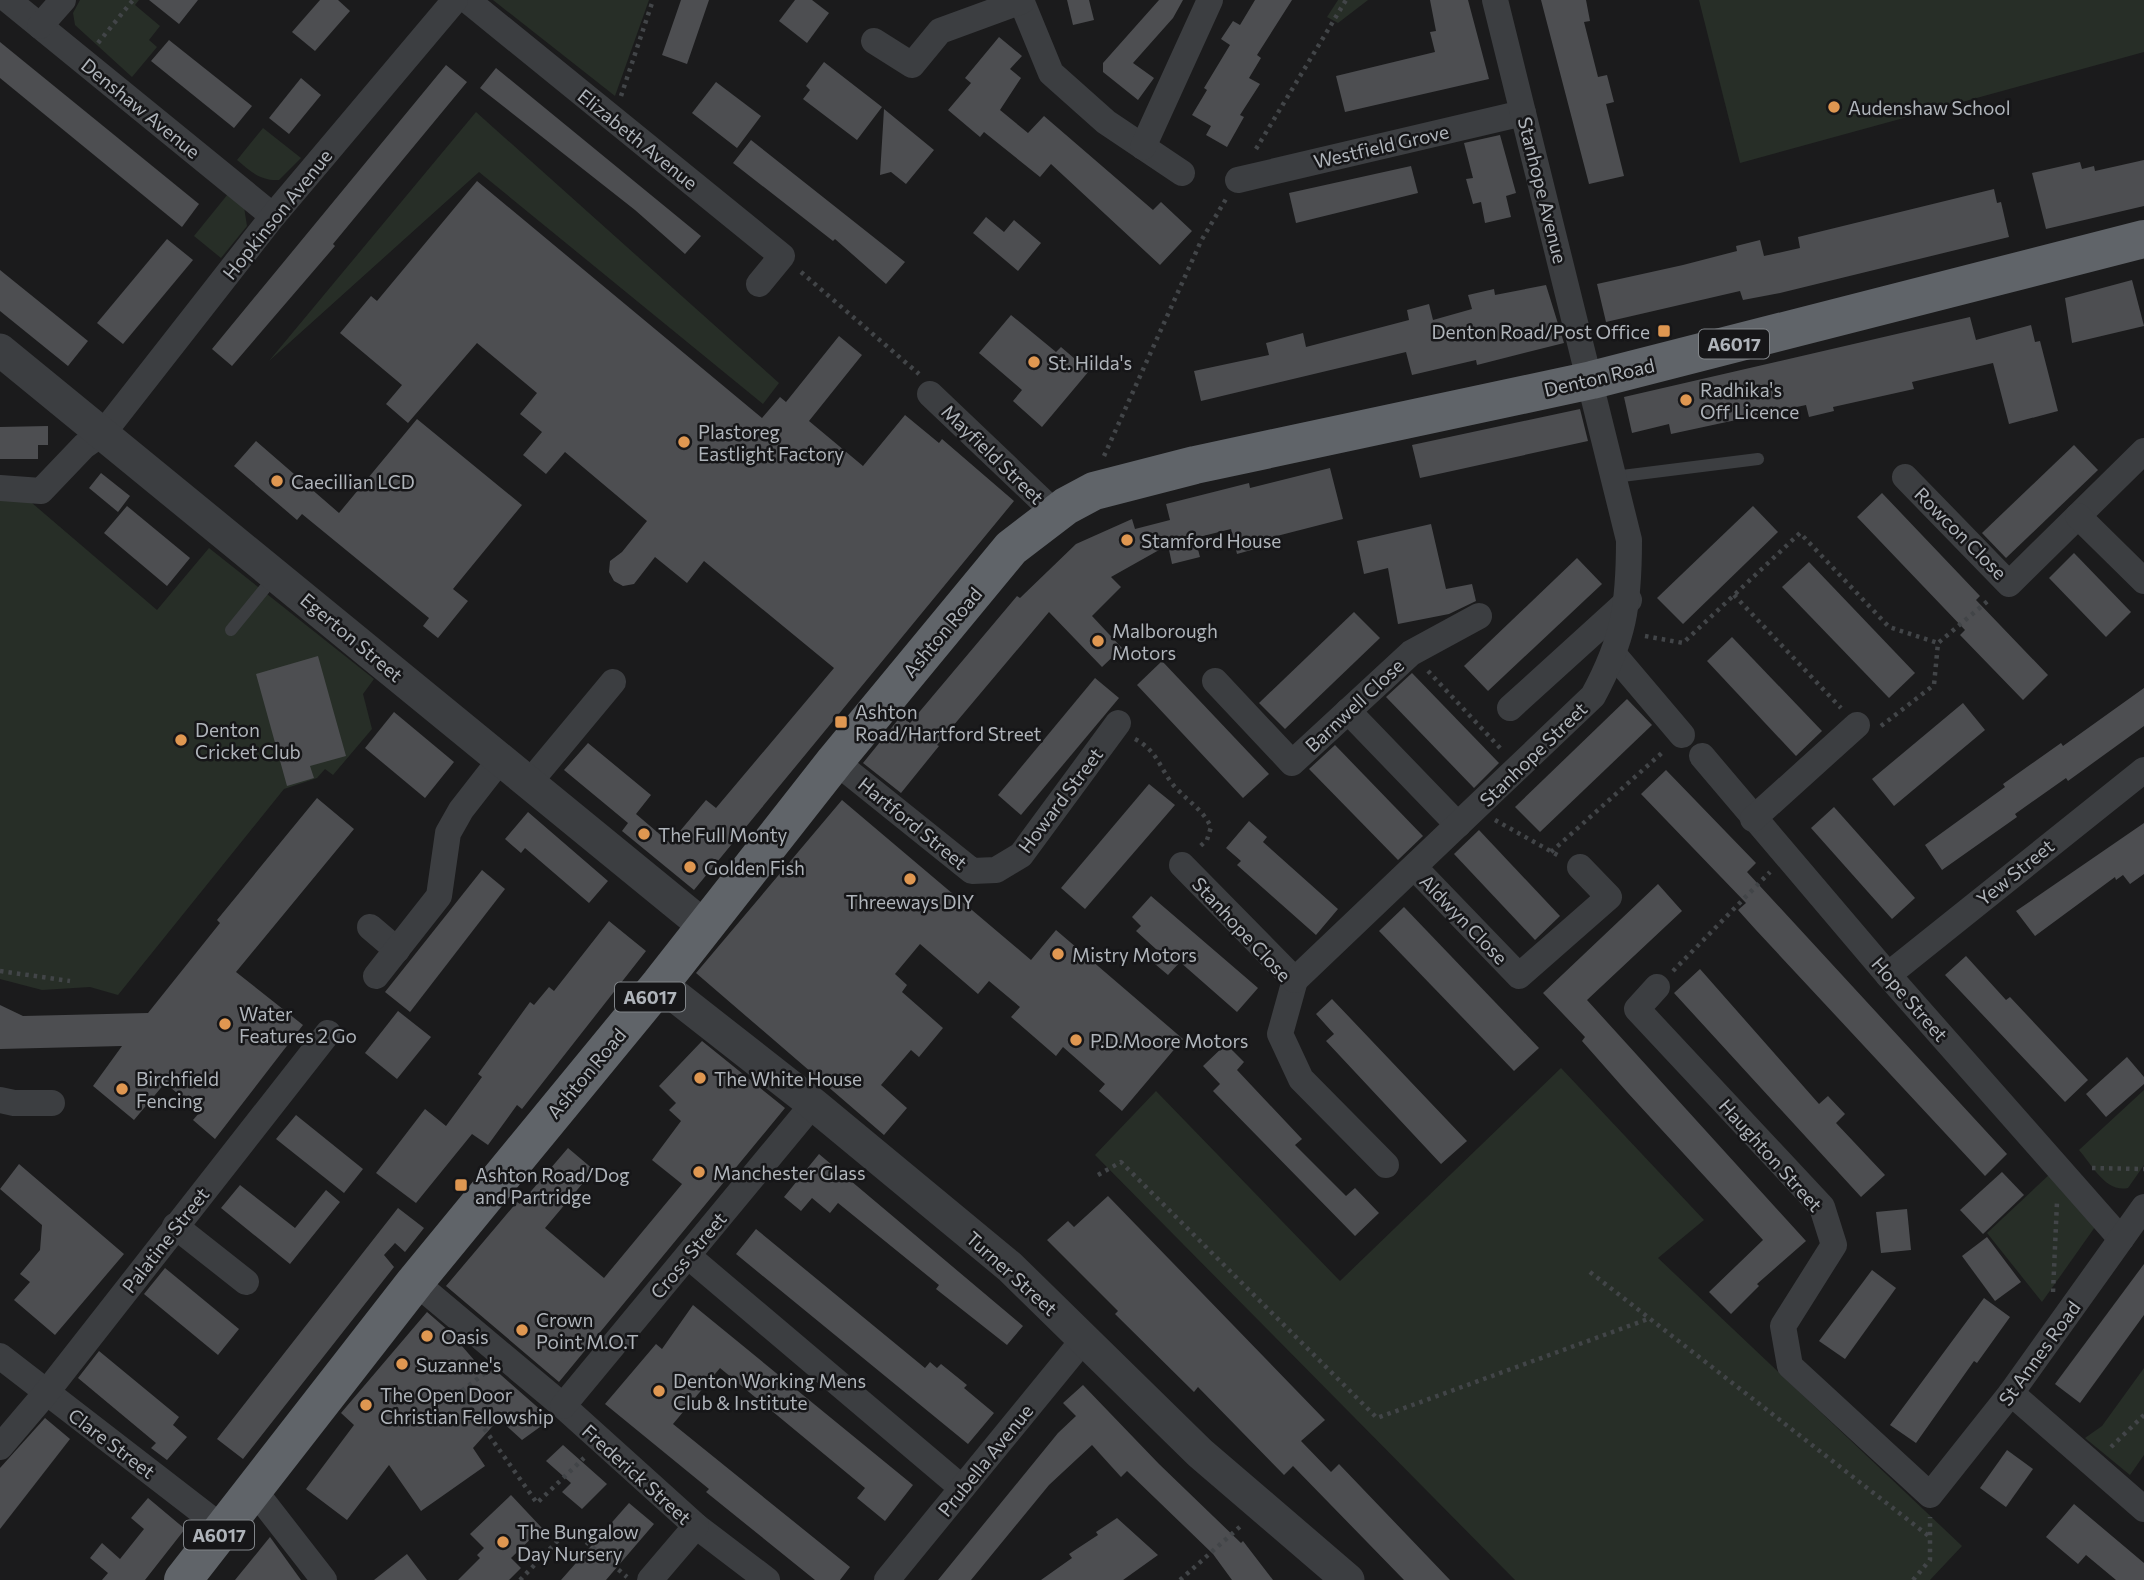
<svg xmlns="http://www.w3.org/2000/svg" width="2144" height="1580" viewBox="0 0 2144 1580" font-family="Commissioner,sans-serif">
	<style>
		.green { fill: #272e27 }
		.building { fill: #4d4e51 }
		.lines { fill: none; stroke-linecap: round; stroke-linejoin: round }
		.path { stroke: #424548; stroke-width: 4.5; stroke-dasharray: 3.5 5; stroke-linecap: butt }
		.service { stroke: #3c3e41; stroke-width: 12 }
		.minor { stroke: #3c3e41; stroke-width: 26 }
		.tertiary { stroke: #3c3e41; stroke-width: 33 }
		.trunk { stroke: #606469; stroke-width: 38 }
		.poi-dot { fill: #df9751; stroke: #161618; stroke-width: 2.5 }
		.labels { text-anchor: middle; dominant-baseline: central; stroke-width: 5; stroke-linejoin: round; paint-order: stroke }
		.shield { fill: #161618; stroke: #818589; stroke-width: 2 }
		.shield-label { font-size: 18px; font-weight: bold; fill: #afb4ba }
		.poi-label { font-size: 19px; fill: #afb4ba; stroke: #161618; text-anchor: start }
		.street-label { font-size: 19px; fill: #afb4ba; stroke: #161618 }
	</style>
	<rect width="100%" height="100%" fill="#1b1b1c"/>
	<g class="green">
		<path d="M80,0h59l-4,5 25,21 -11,14 8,7 -25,30 -57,-52 -2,-12z"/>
		<path d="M493,0h156l-34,96z"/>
		<path d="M1338,0h30l-30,23 -11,-6z"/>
		<path d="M1699,0h445v52l-404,111z"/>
		<path d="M476,112l303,271 -16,21 -284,-232 -210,189z"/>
		<path d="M263,128l38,30 -22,22c-19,1 -29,-9 -42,-20z"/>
		<path d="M228,194l16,13 3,19 -26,32 -27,-22z"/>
		<path d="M0,493l25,4 132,113 52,-62 165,131 -11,15 9,35 -39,46 -8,-6 -8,9 -33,11 -166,206 -28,-8 -48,3 -42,-11z"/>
		<path d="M1561,1068l143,152 -46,38 304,288 -32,34h-415l-420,-425 61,-64 184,190z"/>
		<path d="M2144,1090v75l-16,23c-22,5 -36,-23 -49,-38z"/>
		<path d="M2051,1173l44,54 -53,75 -55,-69z"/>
		<path d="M2144,1368v87l-14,20 -45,-37 17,-12z"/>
	</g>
	<g class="building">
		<path d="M149,0h49l-19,24z"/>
		<path d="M320,0h18l12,11 -35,40 -23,-19z"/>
		<path d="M681,0h28l-22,64 -25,-9z"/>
		<path d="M795,0h17l17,13 -22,30 -28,-22z"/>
		<path d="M1067,0h22l5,20 -21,5z"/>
		<path d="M1159,0h24l-10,18 -40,45 21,15 -16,22 -35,-28v-9z"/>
		<path d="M1255,0h37l-35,55 4,3 -12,20 11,6 -20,31 4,2 -17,30 -21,-12 5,-9 -19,-11 15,-25 -3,-2 26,-43 -9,-6 12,-18 7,4z"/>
		<path d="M1430,0h38l21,79 -144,33 -9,-36 99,-24 -5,-20 6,-1z"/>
		<path d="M1541,0h45l4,21 -6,1 14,55 9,-2 7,27 -8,2 18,72 -35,8z"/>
		<path d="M999,37l23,19 -12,13 11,9 -21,32 28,23 16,-17 109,94 8,-8 31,29 -32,34 -109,-101 -11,13 -56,-45 -4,5 -32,-27 23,-27 -6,-5z"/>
		<path d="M169,40l83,66 -18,22 -83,-67z"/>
		<path d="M0,42l199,162 -17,23 -182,-149z"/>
		<path d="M824,62l58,45 -25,33 -54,-41 7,-9 -4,-4z"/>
		<path d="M446,65l21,17 -134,162 2,2 -103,120 -20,-17z"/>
		<path d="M496,68l205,168 -16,18 -50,-44 -155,-122z"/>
		<path d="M301,78l20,17 -32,39 -20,-16z"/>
		<path d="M716,82l45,34 -24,32 -45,-35z"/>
		<path d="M884,109l50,41 -28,34 -15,-12 -11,3z"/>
		<path d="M1500,135l16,58 -10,3 5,21 -26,6 -4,-21 -8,2 -7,-25 7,-1 -9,-35z"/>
		<path d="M751,140l154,122 -19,22 -51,-45 -2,2 -100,-78z"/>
		<path d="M2144,160v46l-98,23 -14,-56 48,-11 2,7 12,-3 1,5z"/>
		<path d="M1411,166l7,27 -122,30 -7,-30z"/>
		<path d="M477,181l285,237 18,-21 6,5 53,-66 23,19 -53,66 54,45 42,-51 34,28 3,-4 72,62 -320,389 -72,-59 6,-8 -64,-53 24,-27 63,52 -15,19 34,29 36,-43 10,8 118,-140 -130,-107 -17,22 -32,-26 -21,27 -11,2 -9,-5 -5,-9 1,-11 12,-9 25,-31 -82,-69 -19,22 -23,-19 19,-23 -22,-18 17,-21 -60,-50 -69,80 -22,-19 16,-19 -62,-52 31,-37 6,5z"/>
		<path d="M1994,189l3,14 4,-1 8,35 -229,56 -37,7 -3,-9 -134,31 -9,-38 86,-19 54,-14 -1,-5 24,-6 4,16 36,-8 -2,-11z"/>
		<path d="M986,217l18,15 10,-12 27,23 -23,28 -45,-38z"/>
		<path d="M167,239l26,21 -70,84 -26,-21z"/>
		<path d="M0,270l88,71 -20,25 -68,-55z"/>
		<path d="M2132,280l12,46 -72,17 -7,-45z"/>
		<path d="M1546,285l18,58 -87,22 -1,-5 -64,15 -6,-23 -205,49 -7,-30 75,-16 -3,-12 37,-10 3,14 103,-27 -2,-10 22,-6 4,16 39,-11 -4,-14 26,-6 1,6z"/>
		<path d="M1011,315l45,37 5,-5 28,24 -47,56 -29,-26 9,-11 -43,-37z"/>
		<path d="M1970,317l6,23 55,-15 4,17 5,-1 18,70 -49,13 -16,-61 -81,19 2,7 -81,18 1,4 -25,6 -3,-12 -135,29 -2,-10 -37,9 -8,-36z"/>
		<path d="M1580,409l8,32 -168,37 -8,-33z"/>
		<path d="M417,419l105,86 -69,84 15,12 -30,37 -15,-12 6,-8 -127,-104 -5,6 -63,-54 22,-25 83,72z"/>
		<path d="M48,426v19h-10v14h-38v-32z"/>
		<path d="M2074,445l24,25 -92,88 -24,-25z"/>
		<path d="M1330,468l13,51 -82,21 1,7 -25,7 -6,-25 -36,9 5,19 -28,7 -4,-19 -57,32 10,10 -29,29 30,32 -20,19 -53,-55 -112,133 2,1 -38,47 -38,-30 38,-47 9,7 107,-127 3,2 56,-54 56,-25 3,10 35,-9 -4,-16 83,-21 1,5z"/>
		<path d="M101,473l29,23 -12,16 -29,-24z"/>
		<path d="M1882,493l98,103 -4,4 72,75 -25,25 -63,-65 5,-5 -108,-113z"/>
		<path d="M127,506l63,52 -23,28 -63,-53z"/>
		<path d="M1753,506l25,26 -95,92 -26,-26z"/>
		<path d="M1431,524l15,65 26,-5 4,17 -27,13 -51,10 -10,-56 -24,6 -7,-33z"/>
		<path d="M2074,553l57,59 -25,25 -57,-59z"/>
		<path d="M1577,558l25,26 -114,107 -24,-25z"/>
		<path d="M1809,562l106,111 -26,25 -107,-111z"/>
		<path d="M1354,612l26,26 -95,91 -26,-26z"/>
		<path d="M1732,637l90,94 -26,25 -89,-95z"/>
		<path d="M318,656l28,100 -36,10 4,12 -27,8 -31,-112z"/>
		<path d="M1162,661l107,113 -26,24 -106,-113z"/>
		<path d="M1412,673l87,90 -25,25 -88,-91z"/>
		<path d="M1095,678l24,20 -98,117 -23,-20z"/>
		<path d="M2144,688v38l-76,55 -2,-3 -51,36 2,3 -75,53 -17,-25 80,-58 -2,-3 58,-41 2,3z"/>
		<path d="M1627,699l25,26 -112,107 -25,-25z"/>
		<path d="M1963,703l22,27 -91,76 -22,-27z"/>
		<path d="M394,712l60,50 -29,36 -60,-50z"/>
		<path d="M1335,745l88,91 -25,24 -89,-91z"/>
		<path d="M1666,770l90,93 -9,9 260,282 -22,22 -229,-246 -18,-20 8,-7 -105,-109z"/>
		<path d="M1149,784l26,21 -90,104 -24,-21z"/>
		<path d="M317,798l37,31 -118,143 67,53 -88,114 -22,-19 7,-8 -35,-29 -31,37 -41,-34 29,-40 -122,3v-44l23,11 125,-3 72,-90 -3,-3z"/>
		<path d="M842,800l189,160 25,-30 127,109 -61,72 -23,-20 6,-7 -42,-37 -7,9 -45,-39 9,-10 -31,-26 -11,13 -58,-50 -25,30 12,11 -5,7 41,36 -24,29 -8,-7 -30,35 26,23 -23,27 -188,-162z"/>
		<path d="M1834,807l81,91 -23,21 -81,-91z"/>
		<path d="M528,812l80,69 -19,22 -64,-55 -4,5 -16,-14z"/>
		<path d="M1249,821l18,16 -4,5 75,67 -22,26 -79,-70 4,-4 -15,-13z"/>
		<path d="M2144,823v51l-14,10 -7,-9 -7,5 -1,-3 -80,59 -19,-25z"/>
		<path d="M1479,830l81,86 -25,24 -81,-86z"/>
		<path d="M482,870l23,19 -95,123 -25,-20z"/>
		<path d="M1658,884l24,27 -95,89 219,241 -49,43 2,2 -28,28 -22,-22 54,-52 -136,-148 -45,-51 3,-4 -42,-44z"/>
		<path d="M1151,896l107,92 -21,24 -57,-50 -12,13 -19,-16 8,-9 -21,-19 5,-5 -9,-9z"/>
		<path d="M1404,907l135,141 -25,23 -135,-140z"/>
		<path d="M609,921l37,30 -124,158 -5,-4 -29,40 -16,-11 -56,69 -40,-30 49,-64 21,17 36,-49 -4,-3 52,-72 4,3 15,-18 5,4z"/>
		<path d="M1966,956l40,44 4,-3 78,83 -23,22 -120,-127z"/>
		<path d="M1700,969l119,135 9,-8 17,18 -9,9 49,52 -24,22 -187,-204z"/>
		<path d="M1332,999l135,142 -26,23 -115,-123 8,-7 -18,-20z"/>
		<path d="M398,1011l33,26 -34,42 -32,-26z"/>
		<path d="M702,1041l83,67 -226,274 -113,-96 71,-84 3,2 48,-56 26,22 -49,58 59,50 78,-94 -30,-24 29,-39 -12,-11 7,-7 -17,-17z"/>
		<path d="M1226,1044l18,18 -7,8 65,69 -7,6 51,51 9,-8 24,25 -24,23 -142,-145 7,-7 -17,-18z"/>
		<path d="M2127,1057l17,20v7l-38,33 -20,-23z"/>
		<path d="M296,1115l67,54 -19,24 -68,-54z"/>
		<path d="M819,1154l204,172 -16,19 -71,-56 3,-4 -101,-82 -8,10 -18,-15 -11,13 -17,-14z"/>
		<path d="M19,1164l105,90 -69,81 -41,-35 16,-18 -10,-8 20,-24 2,-25 -42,-36z"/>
		<path d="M2002,1172l22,23 -41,39 -23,-24z"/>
		<path d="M240,1185l55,43 31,-38 14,12 -50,62 -69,-56z"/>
		<path d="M1108,1196l217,224 -24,21 30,31 8,-8 111,116h-46l-111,-114 -9,9 -86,-88 -4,5 -79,-78 3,-3 -71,-71 21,-19 6,6z"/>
		<path d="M398,1208l26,20 -19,24 -10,-9 -11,12 10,12 -151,192 -26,-20z"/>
		<path d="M1907,1209l4,41 -30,3 -5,-41z"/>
		<path d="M756,1229l169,139 5,-6 7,6 4,-4 26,21 -3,3 30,25 -26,31 -232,-190z"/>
		<path d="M1987,1237l34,45 -26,19 -33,-45z"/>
		<path d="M2144,1264v51l-64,88 -25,-19z"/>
		<path d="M165,1268l74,61 -21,26 -74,-61z"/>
		<path d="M1872,1270l24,18 -51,71 -26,-18z"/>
		<path d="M1984,1298l26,19 -33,46 -3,-2 -58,82 -26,-18z"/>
		<path d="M693,1305l220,180 -28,36 -28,-23 8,-10 -145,-120 -47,56 177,143 -10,13h-25l-109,-88 3,-3 -104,-85 51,-60 6,5z"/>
		<path d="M427,1312l22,19 38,44 6,-7 58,51 -29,21 -23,-21 -26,29 12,18 -64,45 -32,-46 -42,55 -41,-31 48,-64 -13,-12z"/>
		<path d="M99,1351l80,66 -6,8 14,12 -20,23 -16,-12 5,-5 -78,-65z"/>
		<path d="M1083,1385l76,79 82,79 2,-2 30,39h-41l-19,-26 -86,-83 -6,6 -29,-32 -43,40 -78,95h-33l120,-147 18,-17 -13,-13z"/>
		<path d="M45,1418l25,21 -70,90v-61z"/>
		<path d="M563,1445l44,39 -25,25 -20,-17 9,-9 -25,-22z"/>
		<path d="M2007,1450l26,19 -27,38 -26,-19z"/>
		<path d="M511,1495l31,33 -31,30 10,10 -12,12h-51l22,-22 -3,-3 7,-7 -14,-14z"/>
		<path d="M148,1498l37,31 -40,51h-43l6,-7 -18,-15 12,-15 18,16 24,-30 -13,-11z"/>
		<path d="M629,1503l25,21 -48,56h-45z"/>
		<path d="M2074,1504l70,59v17h-28l-30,-25 -8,9 -32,-27z"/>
		<path d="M1117,1518l41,37 -35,25h-82l31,-22 -3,-4 29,-19 -2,-3z"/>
		<path d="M270,1537l31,43h-66z"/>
		<path d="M407,1554l20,26h-53z"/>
	</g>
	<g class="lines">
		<g class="path">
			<path d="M98,43l35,-43"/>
			<path d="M621,96l32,-96"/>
			<path d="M1256,149l90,-149"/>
			<path d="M801,272l118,102"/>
			<path d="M1104,456l97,-215 25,-42"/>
			<path d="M1734,595l107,113"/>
			<path d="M1645,636l38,7 117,-110 89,94 49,16"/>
			<path d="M1428,671l73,78"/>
			<path d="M1881,726l53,-41 4,-42 51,-43"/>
			<path d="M1135,739c25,13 26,35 43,51 13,14 24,19 33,37l-4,13 -10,9"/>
			<path d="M1495,820l66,37"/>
			<path d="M1551,852l113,-101"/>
			<path d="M0,971l70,10"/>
			<path d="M1673,971l97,-99"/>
			<path d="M2092,1168l52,1"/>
			<path d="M1098,1175l23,-13 256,256 271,-99"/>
			<path d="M1590,1272l340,265"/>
			<path d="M2053,1292l4,-90"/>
			<path d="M485,1373l-26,20 78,110 47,-45"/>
			<path d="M2111,1447l33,-32"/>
			<path d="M520,1580l50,-52 57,49"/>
			<path d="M1180,1580l63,-56"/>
			<path d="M1913,1580l17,-20v-43"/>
		</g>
		<g class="service">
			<path d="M1614,477l144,-18"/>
			<path d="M231,630l43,-53"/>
		</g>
		<g class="minor">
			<path d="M8,0l265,216"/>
			<path d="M467,0l315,256 -23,28"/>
			<path d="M1021,0l30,73 55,49 76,51"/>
			<path d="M40,26l23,-26"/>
			<path d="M874,41l38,24 28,-34 82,-30"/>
			<path d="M1143,147l67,-147"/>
			<path d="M1238,180l285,-67"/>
			<path d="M930,394l126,120"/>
			<path d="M1905,477l104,107 135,-133"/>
			<path d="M0,488l41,3 43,-45 20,-14 169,-216 182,-216"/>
			<path d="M2078,516l66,65"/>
			<path d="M1615,656l67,79"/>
			<path d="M1215,681l77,82 119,-110 68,-37"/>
			<path d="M1510,708l119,-108"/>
			<path d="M1348,711l110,114"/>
			<path d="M1702,756l186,219 233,264"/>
			<path d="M835,761l137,110 24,-1 25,-15 97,-132"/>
			<path d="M529,783l84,-101"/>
			<path d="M1753,819l104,-94"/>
			<path d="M1182,865l113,115 -15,54 21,45 85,86"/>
			<path d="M1414,867l105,109 90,-79 -29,-30"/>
			<path d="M370,927l27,23"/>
			<path d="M1888,975l256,-205"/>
			<path d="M376,976l63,-80 9,-63 13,-23 39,-50"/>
			<path d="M1295,980l298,-284c31,-57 36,-91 36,-156l-134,-540"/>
			<path d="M1657,987l-20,22 185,198 12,38 -51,81 7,40 140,129 81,-102 133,-186"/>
			<path d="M0,1100l14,3h38"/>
			<path d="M175,1226l71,56"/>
			<path d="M688,1256l274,232"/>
			<path d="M415,1282l148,124 133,120 71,54"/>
			<path d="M0,1356l224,173"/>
			<path d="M2011,1393l133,116"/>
			<path d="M563,1406l250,-302"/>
			<path d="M0,1447l46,-54 282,-360"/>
			<path d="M254,1490l70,90"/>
			<path d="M650,1580l46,-54"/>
			<path d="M887,1580l197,-241"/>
		</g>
		<g class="tertiary">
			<path d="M0,350l704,576"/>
			<path d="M660,984l153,120 197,163 190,186 148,127"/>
		</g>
		<path class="trunk" d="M183,1580l232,-298 245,-298 175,-223 176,-213 55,-42 28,-15 101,-26 397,-85 552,-141"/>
	</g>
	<g class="poi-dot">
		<circle cx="1834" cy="107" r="7"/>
		<rect x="1657" y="324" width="14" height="14" rx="3.5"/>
		<circle cx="1034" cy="362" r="7"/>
		<circle cx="1686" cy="400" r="7"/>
		<circle cx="684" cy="442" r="7"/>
		<circle cx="277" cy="481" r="7"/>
		<circle cx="1127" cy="540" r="7"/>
		<circle cx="1098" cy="641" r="7"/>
		<rect x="834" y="715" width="14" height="14" rx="3.5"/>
		<circle cx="181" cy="740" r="7"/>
		<circle cx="644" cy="834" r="7"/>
		<circle cx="690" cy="867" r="7"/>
		<circle cx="910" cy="879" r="7"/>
		<circle cx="1058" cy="954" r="7"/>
		<circle cx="225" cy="1024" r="7"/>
		<circle cx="1076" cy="1040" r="7"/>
		<circle cx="700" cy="1078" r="7"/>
		<circle cx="122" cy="1089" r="7"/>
		<circle cx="699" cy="1172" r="7"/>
		<rect x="454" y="1178" width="14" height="14" rx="3.5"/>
		<circle cx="522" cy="1330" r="7"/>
		<circle cx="427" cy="1336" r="7"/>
		<circle cx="402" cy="1364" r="7"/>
		<circle cx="659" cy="1391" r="7"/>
		<circle cx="366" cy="1405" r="7"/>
		<circle cx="503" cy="1542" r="7"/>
	</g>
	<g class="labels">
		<g class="shield">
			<rect x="1699" y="329.5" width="70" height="29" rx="5"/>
			<rect x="615" y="982.5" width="70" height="29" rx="5"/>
			<rect x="184" y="1520.5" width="70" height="29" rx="5"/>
		</g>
		<g class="shield-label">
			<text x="1734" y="344">A6017</text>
			<text x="650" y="997">A6017</text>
			<text x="219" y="1535">A6017</text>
		</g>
		<g class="poi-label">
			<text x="1848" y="107">Audenshaw School</text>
			<text x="1650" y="331" text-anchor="end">Denton Road/Post Office</text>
			<text x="1048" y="362">St. Hilda's</text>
			<text x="1700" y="389">Radhika's<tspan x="1700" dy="22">Off Licence</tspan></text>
			<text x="698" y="431">Plastoreg<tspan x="698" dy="22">Eastlight Factory</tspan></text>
			<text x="291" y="481">Caecillian LCD</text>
			<text x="1141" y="540">Stamford House</text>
			<text x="1112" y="630">Malborough<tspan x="1112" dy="22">Motors</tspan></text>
			<text x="855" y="711">Ashton<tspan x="855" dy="22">Road/Hartford Street</tspan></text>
			<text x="195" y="729">Denton<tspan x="195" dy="22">Cricket Club</tspan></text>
			<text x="658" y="834">The Full Monty</text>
			<text x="704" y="867">Golden Fish</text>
			<text x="910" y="901" text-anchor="middle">Threeways DIY</text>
			<text x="1072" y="954">Mistry Motors</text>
			<text x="239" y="1013">Water<tspan x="239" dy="22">Features 2 Go</tspan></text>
			<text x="1090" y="1040">P.D.Moore Motors</text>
			<text x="136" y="1078">Birchfield<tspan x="136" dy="22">Fencing</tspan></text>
			<text x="714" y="1078">The White House</text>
			<text x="713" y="1172">Manchester Glass</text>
			<text x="475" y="1174">Ashton Road/Dog<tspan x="475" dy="22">and Partridge</tspan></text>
			<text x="536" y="1319">Crown<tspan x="536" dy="22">Point M.O.T</tspan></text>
			<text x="441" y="1336">Oasis</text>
			<text x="416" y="1364">Suzanne's</text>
			<text x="673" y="1380">Denton Working Mens<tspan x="673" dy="22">Club &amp; Institute</tspan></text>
			<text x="380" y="1394">The Open Door<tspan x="380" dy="22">Christian Fellowship</tspan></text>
			<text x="517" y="1531">The Bungalow<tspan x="517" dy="22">Day Nursery</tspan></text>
		</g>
		<g class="street-label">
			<text transform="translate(141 108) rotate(39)">Denshaw Avenue</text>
			<text transform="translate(638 139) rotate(39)">Elizabeth Avenue</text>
			<text transform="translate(1381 146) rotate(-13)">Westfield Grove</text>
			<text transform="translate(1543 190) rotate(76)">Stanhope Avenue</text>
			<text transform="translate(277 214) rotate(-51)">Hopkinson Avenue</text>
			<text transform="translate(1599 377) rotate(-13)">Denton Road</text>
			<text transform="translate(993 454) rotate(44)">Mayfield Street</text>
			<text transform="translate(1961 533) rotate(45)">Rowcon Close</text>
			<text transform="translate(942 632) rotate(-50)">Ashton Road</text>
			<text transform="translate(352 637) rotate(40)">Egerton Street</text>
			<text transform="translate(1354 705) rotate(-43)">Barnwell Close</text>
			<text transform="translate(1533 754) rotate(-44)">Stanhope Street</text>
			<text transform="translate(1060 800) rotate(-53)">Howard Street</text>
			<text transform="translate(913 823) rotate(39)">Hartford Street</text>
			<text transform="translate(2015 872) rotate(-39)">Yew Street</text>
			<text transform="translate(1464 919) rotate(46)">Aldwyn Close</text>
			<text transform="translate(1242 929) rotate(47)">Stanhope Close</text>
			<text transform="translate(1910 999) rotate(49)">Hope Street</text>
			<text transform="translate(586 1073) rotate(-50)">Ashton Road</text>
			<text transform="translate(1771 1155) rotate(48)">Haughton Street</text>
			<text transform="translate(165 1240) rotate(-52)">Palatine Street</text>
			<text transform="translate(688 1255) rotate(-50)">Cross Street</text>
			<text transform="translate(1012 1273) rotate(42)">Turner Street</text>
			<text transform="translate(2039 1353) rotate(-54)">St Annes Road</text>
			<text transform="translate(112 1443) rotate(37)">Clare Street</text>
			<text transform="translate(985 1460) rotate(-51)">Prubella Avenue</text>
			<text transform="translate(637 1474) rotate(42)">Frederick Street</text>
		</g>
	</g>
</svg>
